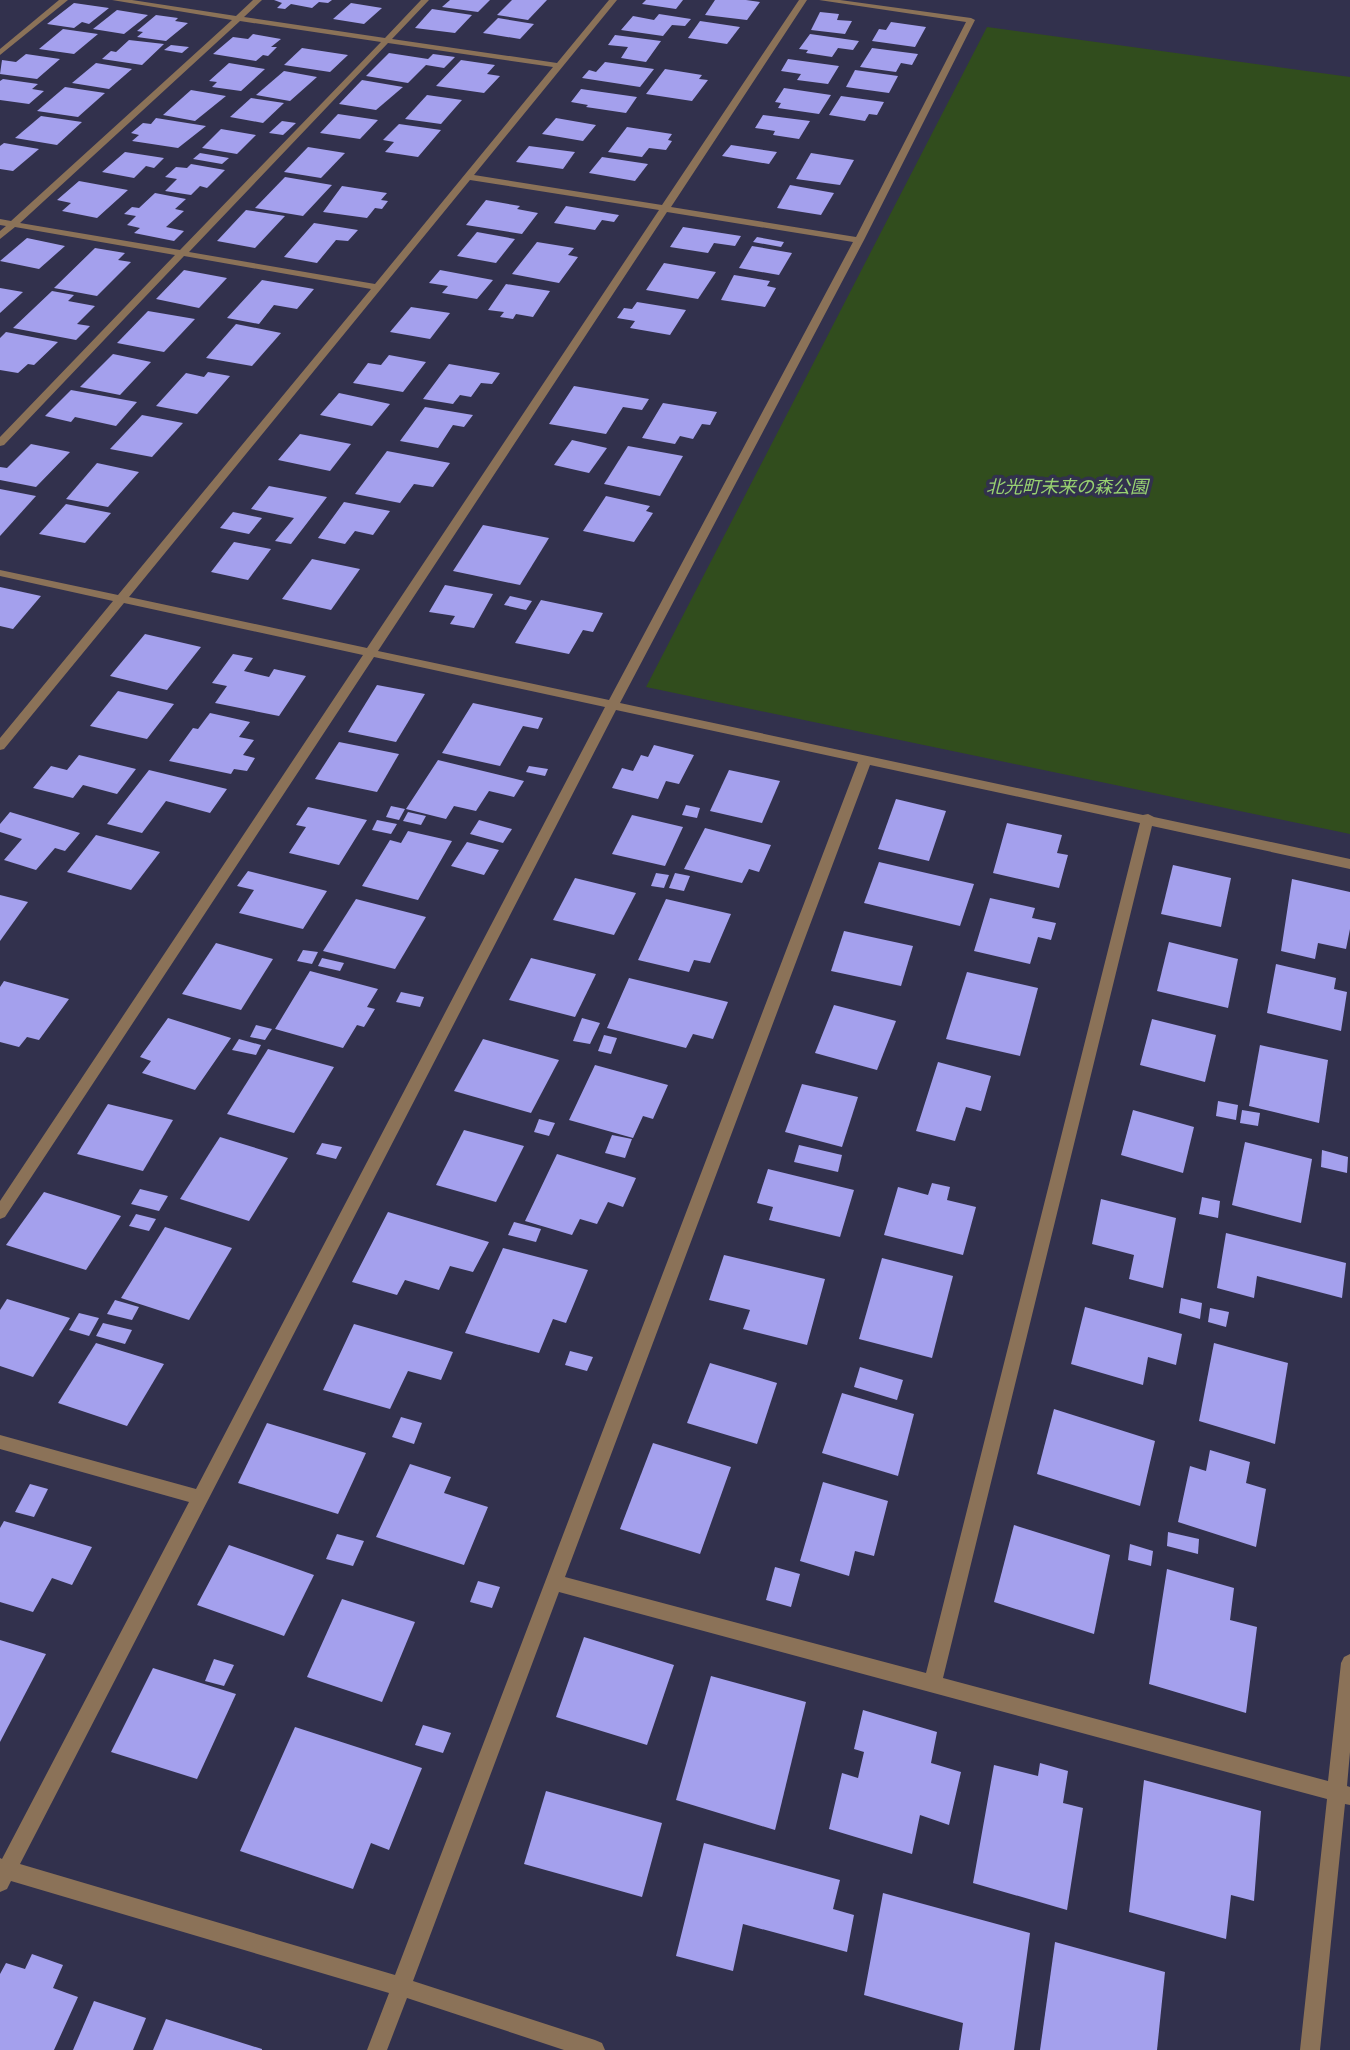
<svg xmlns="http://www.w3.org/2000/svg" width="1350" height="2050" viewBox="0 0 1350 2050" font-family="Spectral,'Noto Sans JP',serif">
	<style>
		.green { fill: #314d1d }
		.building { fill: #a4a0ed }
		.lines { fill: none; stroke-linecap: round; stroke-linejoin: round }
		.minor { fill: #8b7258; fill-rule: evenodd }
		.labels { text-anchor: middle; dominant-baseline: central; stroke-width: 7; stroke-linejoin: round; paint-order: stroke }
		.far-park-label { font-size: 18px; font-style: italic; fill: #98d271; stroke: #32314d }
	</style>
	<rect width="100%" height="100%" fill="#32314d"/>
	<path class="green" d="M987,27l363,50v757l-704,-147z"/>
	<g class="building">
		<path d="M274,0h58l-4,3 -9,-1 -7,6 -21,-4 -6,5 -8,-1 5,-5z"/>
		<path d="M450,0h40l-12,12 -36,-5z"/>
		<path d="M512,0h35l-19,20 -31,-5z"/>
		<path d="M646,0h37l-7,9 -34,-5z"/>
		<path d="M715,0h31l14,2 -13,18 -42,-5z"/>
		<path d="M74,3l35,5 -20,16 -7,-2 -8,6 -27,-4z"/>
		<path d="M351,3l31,5 -18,16 -31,-5z"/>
		<path d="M432,9l40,6 -17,18 -40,-5z"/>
		<path d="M117,10l31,5 -24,19 -31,-5z"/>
		<path d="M820,12l19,2 -2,6 15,1 -7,13 -34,-4z"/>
		<path d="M659,14l32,5 -6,7 -13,-1 -9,11 -42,-6 12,-14 21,4z"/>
		<path d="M156,15l22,3 -3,3 13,2 -22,18 -29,-4 6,-5 -6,-1z"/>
		<path d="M498,18l36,6 -14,15 -37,-6z"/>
		<path d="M700,21l40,6 -13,17 -39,-6z"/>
		<path d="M891,22l35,5 -11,20 -43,-6 7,-12 7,1z"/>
		<path d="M63,29l35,5 -24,20 -35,-5z"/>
		<path d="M253,34l28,5 -10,8h6l-9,9 -5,-1 -7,6 -43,-7 20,-17 15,2z"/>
		<path d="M810,34l49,7 -6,9 -15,-2 -6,9 -26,-4 2,-3 -9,-1z"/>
		<path d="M615,35l46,6 -15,21 -25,-4 7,-11 -20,-2z"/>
		<path d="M129,40l35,4 -22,21 -40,-6 9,-8 5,1z"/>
		<path d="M171,45l18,2 -7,6 -18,-3z"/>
		<path d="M302,48l46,7 -18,17 -46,-7z"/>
		<path d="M872,48l46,6 -6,11 -11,-2 -5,9 -36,-5z"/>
		<path d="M389,53l39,6 5,-5 22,3 -11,11 -18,-3 -18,18 -42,-7z"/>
		<path d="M26,54l34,5 -23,20 -37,-5 2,-14 14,2z"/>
		<path d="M788,59l51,7 -11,18 -31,-4 4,-6 -20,-3z"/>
		<path d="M461,60l34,5 -8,9 13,2 -16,17 -48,-7z"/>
		<path d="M605,62l49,7 -14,18 -58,-9 7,-8 7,2z"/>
		<path d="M96,63l36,6 -23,20 -37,-6z"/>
		<path d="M229,63l36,6 -24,22 -29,-4 5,-5 -8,-1z"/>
		<path d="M665,69l37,6 -3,4 9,1 -16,21 -46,-7z"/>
		<path d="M855,70l43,6 -9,17 -43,-6z"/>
		<path d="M284,71l33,6 -27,24 -34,-6z"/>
		<path d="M3,79l35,5 -6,5 12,2 -15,13 -29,-4v-19z"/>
		<path d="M362,80l41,7 -27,23 -37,-6z"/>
		<path d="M65,87l40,6 -27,24 -41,-6z"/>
		<path d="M784,88l47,7 -12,19 -41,-6 3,-5 -6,-1z"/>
		<path d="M581,89l56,8 -11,16 -40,-6 2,-2 -17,-3z"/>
		<path d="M191,90l35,6 -31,25 -32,-6z"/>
		<path d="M427,95l35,5 -21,24 -36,-5z"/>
		<path d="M841,96l43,6 -7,13 -8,-1 -4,7 -36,-6z"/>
		<path d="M251,98l33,5 -21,20 -33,-6z"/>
		<path d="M338,114l40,6 -18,19 -40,-6z"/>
		<path d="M763,115l47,6 -11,18 -26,-4 2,-4 -20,-3z"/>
		<path d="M41,116l41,6 -25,23 -42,-7z"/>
		<path d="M156,118l50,8 -28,22 -46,-7 7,-6 -8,-2 12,-10 8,1z"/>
		<path d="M556,118l40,7 -13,16 -41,-7z"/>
		<path d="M282,121l14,2 -13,12 -14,-2z"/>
		<path d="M399,124l42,6 -23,27 -33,-5 9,-10 -11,-2z"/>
		<path d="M627,127l45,7 -4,6 4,1 -6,9 -17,-2 -7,9 -34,-5z"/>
		<path d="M221,129l35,6 -19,19 -35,-6z"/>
		<path d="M4,143l35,6 -26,22 -13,-2v-23z"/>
		<path d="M731,145l46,7 -8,12 -47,-8z"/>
		<path d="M529,146l46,6 -12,17 -47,-7z"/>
		<path d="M308,147l37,6 -24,25 -37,-6z"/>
		<path d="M125,152l39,6 -10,10 -8,-2 -12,12 -32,-6z"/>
		<path d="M200,153l29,5 -7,6 -29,-5z"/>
		<path d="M811,153l43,7 -14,25 -44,-6z"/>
		<path d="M602,157l46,7 -13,17 -46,-8z"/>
		<path d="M191,164l34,6 -18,18 -7,-2 -9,9 -26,-4 12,-12 -12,-2 11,-10 11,1z"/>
		<path d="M285,177l47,8 -29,31 -48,-8z"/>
		<path d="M79,181l49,9 -31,28 -35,-7 9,-8 -14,-3z"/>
		<path d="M790,185l44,8 -13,22 -44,-7z"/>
		<path d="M342,186l45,7 -6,7 7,1 -6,8 -7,-1 -8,10 -44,-6z"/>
		<path d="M155,193l31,6 -11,10 9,2 -18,16 18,4 -10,10 -40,-8 6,-5 -13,-3 9,-9 -12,-2 8,-7 7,1z"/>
		<path d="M486,200l34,6 -3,3 21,4 -16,21 -56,-9z"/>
		<path d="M566,206l53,9 -5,7 -12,-2 -7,10 -41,-7z"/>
		<path d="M246,210l39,6 -30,32 -38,-7z"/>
		<path d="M314,223l44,7 -10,11 -12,-1 -19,23 -33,-6z"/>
		<path d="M683,227l58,9 -6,10 -21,-3 -6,10 -38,-6z"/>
		<path d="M477,232l38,7 -19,24 -39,-7z"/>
		<path d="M757,237l27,5 -3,5 -28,-5z"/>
		<path d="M27,238l38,8 -26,23 -39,-8z"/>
		<path d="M537,242l37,6 -6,7 10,2 -19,26 -47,-9z"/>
		<path d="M752,246l40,7 -13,22 -40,-7z"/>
		<path d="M95,248l30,5 -7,7 13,2 -34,34 -43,-8z"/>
		<path d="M664,263l52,9 -18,27 -52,-9z"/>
		<path d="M184,270l43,8 -28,30 -43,-9z"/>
		<path d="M440,270l53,10 -16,19 -35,-6 6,-7 -19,-3z"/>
		<path d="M734,275l36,6 -3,5 9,2 -11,19 -44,-7z"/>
		<path d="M262,280l52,9 -17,20 -23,-4 -15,19 -32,-6z"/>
		<path d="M506,284l44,7 -17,26 -17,-3 -3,5 -13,-2 4,-5 -16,-2z"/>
		<path d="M0,288l23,4 -23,21z"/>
		<path d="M52,291l22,4 -6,6 27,5 -18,18 13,2 -14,14 -63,-12z"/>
		<path d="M637,302l49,8 -16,25 -40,-7 5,-7 -18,-3 7,-10 8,1z"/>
		<path d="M411,307l39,6 -20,26 -40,-7z"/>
		<path d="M148,311l47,8 -31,33 -47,-9z"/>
		<path d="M236,324l45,9 -29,33 -46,-8z"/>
		<path d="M6,332l52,10 -24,23 -6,-1 -10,9 -18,-3v-32z"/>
		<path d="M113,354l38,8 -31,33 -40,-8z"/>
		<path d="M389,355l37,7 -23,30 -50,-9 15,-20 13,2z"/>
		<path d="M449,364l51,9 -8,11 -11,-1 -10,14 -11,-2 -7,9 -30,-5z"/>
		<path d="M208,372l22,4 -33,38 -41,-8 30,-33 18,4z"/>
		<path d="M574,386l75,13 -7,11 -19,-3 -17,27 -57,-10z"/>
		<path d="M71,390l66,12 -21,24 -41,-9 -4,5 -26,-6z"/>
		<path d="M339,393l51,11 -18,22 -52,-11z"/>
		<path d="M663,403l54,9 -7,13 -8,-1 -9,15 -13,-3 -5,8 -33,-6z"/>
		<path d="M425,407l48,8 -9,12 -11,-2 -15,23 -38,-7z"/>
		<path d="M142,415l41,8 -31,34 -42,-8z"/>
		<path d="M300,434l51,10 -21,27 -52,-11z"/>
		<path d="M572,440l35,8 -18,25 -35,-8z"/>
		<path d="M31,444l39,8 -34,35 -36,-7v-13l7,1z"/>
		<path d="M628,446l55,10 -23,40 -56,-12z"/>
		<path d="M387,451l63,12 -17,24 -19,-3 -14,19 -45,-9z"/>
		<path d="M97,463l42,9 -31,35 -42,-8z"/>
		<path d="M269,486l58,11 -36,47 -16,-3 19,-23 -43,-9z"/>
		<path d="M0,489l36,7 -36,40z"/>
		<path d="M606,496l44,10 -4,5 7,2 -19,29 -51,-11z"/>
		<path d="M344,502l46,9 -17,24 -18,-4 -10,13 -27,-6z"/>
		<path d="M66,504l45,9 -26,30 -46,-9z"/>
		<path d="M233,512l29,6 -13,16 -29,-6z"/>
		<path d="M483,525l66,13 -29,47 -67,-14z"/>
		<path d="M234,542l37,7 -23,31 -37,-8z"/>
		<path d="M312,559l48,10 -29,41 -49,-11z"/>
		<path d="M445,585l48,9 -19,34 -24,-4 5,-8 -26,-4z"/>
		<path d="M0,587l41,9 -28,33 -13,-3z"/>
		<path d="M510,596l22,5 -6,9 -22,-5z"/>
		<path d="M541,600l62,13 -10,19 -10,-2 -14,24 -54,-11z"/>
		<path d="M145,634l56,13 -34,43 -57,-14z"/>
		<path d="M233,654l20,4 -9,13 25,6 5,-8 32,7 -27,40 -64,-13 12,-17 -15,-3z"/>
		<path d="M377,685l48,9 -29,48 -48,-10z"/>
		<path d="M118,691l56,13 -27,35 -57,-13z"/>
		<path d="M473,703l70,15 -5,11 -15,-3 -23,40 -58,-13z"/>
		<path d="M210,713l40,9 -11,15 15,3 -11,15 12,3 -8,13 -13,-2 -3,5 -62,-13 24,-33 5,1z"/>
		<path d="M339,742l60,12 -22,38 -62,-13z"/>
		<path d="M654,745l40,10 -15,29 -13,-3 -8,18 -46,-11 10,-20 11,3 8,-16 7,2z"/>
		<path d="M79,755l57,14 -19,25 -34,-9 -10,13 -40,-10 18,-22 16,4z"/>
		<path d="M438,760l86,21 -10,16 -25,-6 -13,20 -22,-5 -8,13 -40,-10z"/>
		<path d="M529,766l19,3 -3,7 -19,-4z"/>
		<path d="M149,770l78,19 -17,24 -44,-12 -24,32 -35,-9z"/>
		<path d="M729,770l51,11 -18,42 -52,-12z"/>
		<path d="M896,799l50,12 -17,50 -51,-12z"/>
		<path d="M686,805l14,3 -3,10 -15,-3z"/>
		<path d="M391,806l14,3 -6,11 -13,-3z"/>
		<path d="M308,807l59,13 -28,45 -50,-12 17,-26 -10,-2z"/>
		<path d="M10,812l70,21 -15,18 -10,-3 -19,22 -32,-10 18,-21 -22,-7v-8z"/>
		<path d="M408,812l18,4 -5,9 -18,-4z"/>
		<path d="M632,815l51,12 -18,39 -53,-12z"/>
		<path d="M377,820l20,4 -6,10 -19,-4z"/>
		<path d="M479,820l33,9 -9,14 -33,-9z"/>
		<path d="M1007,823l55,12 -5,18 11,2 -9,33 -66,-15z"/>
		<path d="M705,828l66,17 -12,27 -10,-3 -7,14 -58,-14z"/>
		<path d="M408,831l44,10 -34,59 -56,-14 28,-46 11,3z"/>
		<path d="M96,835l64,17 -29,38 -64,-18z"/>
		<path d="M467,842l32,8 -15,25 -33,-9z"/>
		<path d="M879,862l95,22 -14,42 -96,-23z"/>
		<path d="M1173,865l58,13 -10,49 -60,-13z"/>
		<path d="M248,871l79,20 -24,38 -64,-16 15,-23 -17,-4z"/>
		<path d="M656,873l13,2 -5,13 -13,-2z"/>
		<path d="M675,873l15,3 -6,15 -15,-3z"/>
		<path d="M575,878l61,15 -22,42 -61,-15z"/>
		<path d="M1292,879l58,13v37l-4,20 -28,-6 -3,16 -34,-8z"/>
		<path d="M0,895l28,7 -28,39z"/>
		<path d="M990,898l45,10 -3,10 24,5 -5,17 -13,-3 -8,27 -56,-13z"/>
		<path d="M356,899l70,18 -31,52 -72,-18z"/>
		<path d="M666,899l65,15 -21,49 -16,-3 -5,12 -51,-12z"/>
		<path d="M844,931l69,15 -12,40 -70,-15z"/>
		<path d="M1169,942l69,17 -10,49 -71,-17z"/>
		<path d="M216,943l57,16 -32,51 -59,-16z"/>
		<path d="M303,950l15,2 -6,12 -15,-3z"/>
		<path d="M322,958l22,5 -4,8 -22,-5z"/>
		<path d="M531,958l65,16 -21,43 -66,-17z"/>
		<path d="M1276,964l60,14 -2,11 13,3 -6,39 -74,-18z"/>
		<path d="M310,971l68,18 -11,18 8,2 -11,18 -7,-2 -14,23 -68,-19z"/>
		<path d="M967,972l71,16 -18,68 -74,-17z"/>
		<path d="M629,978l99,24 -15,37 -20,-5 -7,14 -79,-20z"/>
		<path d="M4,981l65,18 -30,41 -12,-3 -8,10 -19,-5v-55z"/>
		<path d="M401,992l23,5 -4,10 -24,-5z"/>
		<path d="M834,1005l62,16 -19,49 -62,-17z"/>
		<path d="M168,1018l63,20 -36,52 -53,-17 9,-12 -11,-4z"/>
		<path d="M582,1018l18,5 -10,21 -17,-3z"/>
		<path d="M1152,1019l64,16 -11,47 -65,-17z"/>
		<path d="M256,1025l16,4 -7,11 -15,-3z"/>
		<path d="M604,1035l13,3 -6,16 -13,-3z"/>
		<path d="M239,1039l22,6 -5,10 -24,-5z"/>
		<path d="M483,1039l76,21 -28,53 -77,-22z"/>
		<path d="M1260,1045l68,15 -9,63 -70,-17z"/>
		<path d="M268,1049l66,18 -40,66 -67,-19z"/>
		<path d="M938,1062l53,14 -10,35 -15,-4 -11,34 -39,-10z"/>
		<path d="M595,1065l73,20 -15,34 -10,-3 -10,22 -64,-18z"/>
		<path d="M802,1084l56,13 -16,50 -57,-15z"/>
		<path d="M1218,1101l20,4 -2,15 -20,-4z"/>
		<path d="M108,1104l65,16 -30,51 -66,-17z"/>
		<path d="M1133,1110l61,17 -11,46 -62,-18z"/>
		<path d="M1242,1110l18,3 -2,13 -18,-3z"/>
		<path d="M539,1119l16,4 -6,13 -15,-4z"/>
		<path d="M464,1130l60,16 -28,56 -60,-17z"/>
		<path d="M612,1135l20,4 -7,19 -20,-5z"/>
		<path d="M220,1137l68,21 -39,63 -69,-22z"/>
		<path d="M1245,1142l67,17 -11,64 -69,-18z"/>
		<path d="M322,1143l20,4 -6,12 -20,-5z"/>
		<path d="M799,1145l43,10 -4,17 -44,-10z"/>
		<path d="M1322,1150l26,7 -1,16 -26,-6z"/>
		<path d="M557,1154l79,24 -13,29 -15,-5 -11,22 -17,-5 -8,16 -47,-14z"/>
		<path d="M768,1169l86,21 -14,47 -71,-17 4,-13 -16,-4z"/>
		<path d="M932,1183l18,4 -3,13 29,7 -13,48 -79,-20 14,-48 30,8z"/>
		<path d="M140,1189l28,7 -9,15 -28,-7z"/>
		<path d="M44,1192l77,24 -35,54 -80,-25z"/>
		<path d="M1202,1197l18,4 -2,17 -19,-4z"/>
		<path d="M1101,1199l75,19 -13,70 -34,-9 5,-24 -42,-11z"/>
		<path d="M388,1212l101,30 -16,30 -23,-6 -11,24 -34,-10 -8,15 -45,-13z"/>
		<path d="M136,1214l20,5 -7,12 -20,-5z"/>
		<path d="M514,1222l27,7 -5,13 -28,-7z"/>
		<path d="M165,1227l67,21 -43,72 -68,-22z"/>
		<path d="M1226,1233l120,30 -4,35 -85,-22 -3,22 -37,-10z"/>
		<path d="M503,1248l85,22 -22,53 -13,-4 -14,34 -74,-20z"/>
		<path d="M724,1255l101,24 -18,66 -64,-16 7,-19 -41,-10z"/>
		<path d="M882,1258l71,18 -21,82 -73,-19z"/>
		<path d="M1181,1298l21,5 -2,16 -21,-6z"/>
		<path d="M7,1299l63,19 -37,59 -33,-11v-56z"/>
		<path d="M115,1300l24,7 -7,13 -25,-6z"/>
		<path d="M1085,1307l97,27 -6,31 -28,-8 -5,28 -72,-21z"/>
		<path d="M1210,1308l19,4 -3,15 -18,-5z"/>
		<path d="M79,1313l20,5 -10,18 -20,-6z"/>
		<path d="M103,1323l29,7 -7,14 -29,-8z"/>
		<path d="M354,1324l99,28 -12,28 -33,-9 -18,38 -67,-19z"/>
		<path d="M96,1343l68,21 -37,62 -69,-23z"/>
		<path d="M1214,1343l74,20 -13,81 -76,-23z"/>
		<path d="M570,1351l23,6 -6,14 -22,-6z"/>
		<path d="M710,1363l67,20 -20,61 -70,-21z"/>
		<path d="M860,1367l43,13 -6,20 -43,-13z"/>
		<path d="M842,1393l72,21 -16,62 -76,-23z"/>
		<path d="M1054,1409l101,32 -15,65 -103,-32z"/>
		<path d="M401,1417l21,6 -8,21 -22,-7z"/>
		<path d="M267,1423l99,30 -28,61 -100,-31z"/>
		<path d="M653,1443l78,24 -31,87 -80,-25z"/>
		<path d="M1210,1450l40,12 -4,21 20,6 -10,58 -78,-25 12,-56 16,5z"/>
		<path d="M410,1464l41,13 -7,16 44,14 -24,58 -88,-28z"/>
		<path d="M823,1482l65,19 -14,55 -19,-5 -6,25 -49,-15z"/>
		<path d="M30,1484l18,5 -14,28 -19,-5z"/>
		<path d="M4,1521l88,26 -20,38 -20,-7 -19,34 -33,-10v-74z"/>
		<path d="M1014,1525l96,30 -16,79 -100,-32z"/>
		<path d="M1168,1532l31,7 -1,15 -31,-8z"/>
		<path d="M337,1534l27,7 -11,25 -27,-7z"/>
		<path d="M1130,1544l23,7 -2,15 -23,-6z"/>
		<path d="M229,1545l85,30 -30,61 -87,-31z"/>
		<path d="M775,1567l25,7 -9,33 -25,-7z"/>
		<path d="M1167,1569l67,19 -4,32 27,7 -11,86 -97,-29z"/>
		<path d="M478,1581l22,6 -8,21 -22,-6z"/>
		<path d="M342,1599l73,23 -33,80 -75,-25z"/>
		<path d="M584,1637l90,28 -27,80 -91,-28z"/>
		<path d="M0,1640l46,14 -46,88z"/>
		<path d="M214,1659l20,6 -10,21 -19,-5z"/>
		<path d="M153,1668l83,26 -39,85 -86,-27z"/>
		<path d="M711,1676l95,26 -31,128 -99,-30z"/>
		<path d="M863,1710l74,22 -6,31 30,9 -12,53 -29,-10 -8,39 -83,-25 13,-56 16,5 6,-26 -10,-3z"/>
		<path d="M423,1725l28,8 -8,20 -28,-8z"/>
		<path d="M295,1727l127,41 -33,82 -18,-7 -18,46 -113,-38z"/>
		<path d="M1040,1763l28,8 -5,32 20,5 -16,102 -94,-27 21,-118 44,11z"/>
		<path d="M1144,1780l117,31 -7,90 -23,-6 -5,44 -97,-27z"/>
		<path d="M546,1791l116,32 -20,74 -118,-33z"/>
		<path d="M704,1843l136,37 -7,29 21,6 -7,37 -104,-28 -10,47 -57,-15z"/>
		<path d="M883,1893l147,40 -16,117h-55l4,-27 -99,-28z"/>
		<path d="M1055,1942l110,30 -8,78h-117z"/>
		<path d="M32,1954l31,11 -10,23 25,9 -24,53h-54v-76l6,-11 19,6z"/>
		<path d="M94,2001l52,17 -13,32h-60z"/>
		<path d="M166,2019l96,30v1h-109z"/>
	</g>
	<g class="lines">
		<g class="minor">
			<path d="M59,0h9l-68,55v-6z"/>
			<path d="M112,0h20l104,16 17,-16h9l-18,17 141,21 36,-38h8l-37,39 165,24 52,-63h8l-143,175 188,30 137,-205h8l-136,207 185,30 110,-215 -147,-22h21l131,18 4,2 -111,220 -244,463 523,112 5,-1 6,3 196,42v10l-198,-43 -209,852 385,103 13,-118 3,-6 6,-3v98l-3,34 3,1v18l-5,-1 -25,246h-20l27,-251 -768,-207 -146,389 182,59 7,3 3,7h-41l-157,-52 -20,52h-20l22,-57 -378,-112 -4,8 -7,3v-34l2,1 187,-357 -189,-53v-14l196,54 409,-782 -231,-50 -369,560 -5,2v-18l363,-546 -239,-52 -120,146 -4,1v-12l113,-137 -113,-25v-6l118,25 253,-306 -187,-33 -180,189 -4,1v-9l175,-182 -160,-28 -15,12v-8l6,-5 -6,-1v-6l11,2 221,-201zM240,21l141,21 -201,208 -160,-27zM388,43l165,24 -178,217 -186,-32zM470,180l189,30 -292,438 -238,-51zM667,212l186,30 -244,458 -231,-49zM616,710l242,52 -463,1213 -375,-111zM870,765l270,58 -214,850 -361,-96z"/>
		</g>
	</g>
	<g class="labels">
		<g class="far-park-label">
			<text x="1067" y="487">北光町未来の森公園</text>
		</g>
	</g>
</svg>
